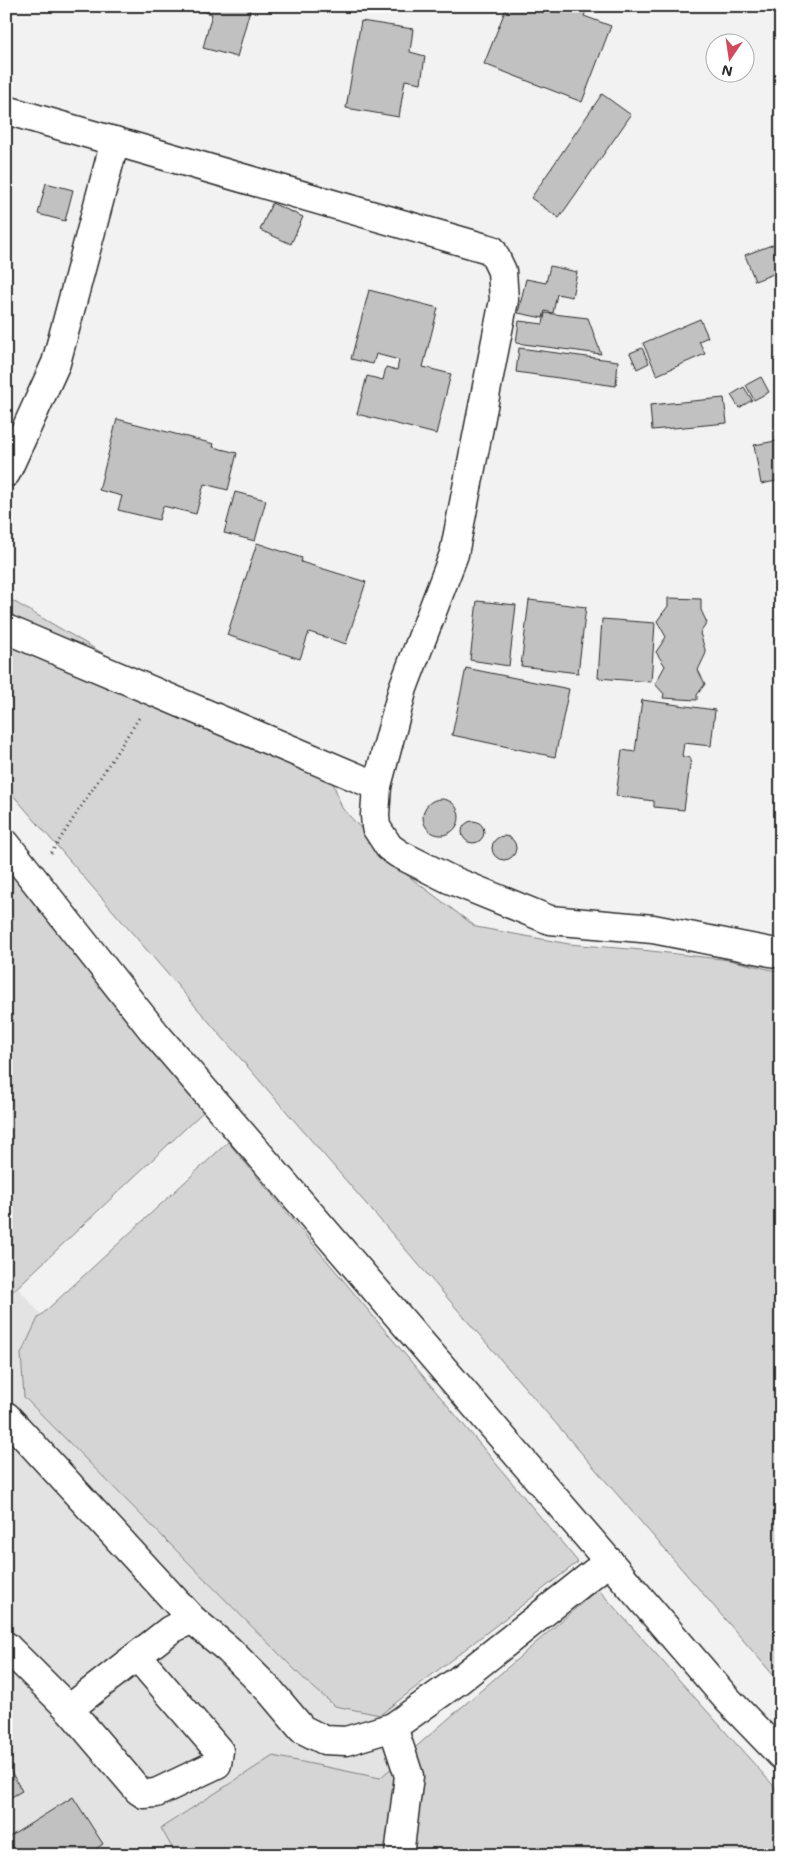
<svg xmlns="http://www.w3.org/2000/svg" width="787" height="1861" viewBox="0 0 787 1861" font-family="Mali,sans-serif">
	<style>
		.built { fill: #e3e3e3 }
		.green { fill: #d5d5d5; stroke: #808080 }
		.building { fill: #c1c1c1; stroke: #2b2b2b }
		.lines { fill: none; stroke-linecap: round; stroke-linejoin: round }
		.minor-casing { stroke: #2b2b2b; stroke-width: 31 }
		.path { stroke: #2b2b2b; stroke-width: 3; stroke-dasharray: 1 4; stroke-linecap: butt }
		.minor { stroke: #fff; stroke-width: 28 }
	</style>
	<rect width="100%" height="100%" fill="#f2f2f2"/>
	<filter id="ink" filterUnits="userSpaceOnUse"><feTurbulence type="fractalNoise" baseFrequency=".02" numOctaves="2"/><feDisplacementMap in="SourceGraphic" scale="10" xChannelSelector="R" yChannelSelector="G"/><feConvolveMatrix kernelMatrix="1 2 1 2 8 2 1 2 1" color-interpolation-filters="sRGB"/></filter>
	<g filter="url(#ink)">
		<path class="built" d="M6,1274l505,581h-505z"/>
		<g class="green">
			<path d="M6,597l160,93 160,73 16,45 57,61 77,58 93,17 73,6 87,10 52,12v712l-775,-897z"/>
			<path d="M6,859l200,250 -196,185 -4,6z"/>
			<path d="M228,1142l350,420 -198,153 -45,-9 -29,-25 -282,-284 -3,-43 17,-36z"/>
			<path d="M598,1589l183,205v61h-605l-15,-27 112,-72 107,22z"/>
		</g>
		<g class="building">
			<path d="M184,6h67l-14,51 -34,-9 9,-34z"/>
			<path d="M507,6h81l-4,10 27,10 -29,76 -98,-38z"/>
			<path d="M361,21l52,8 -3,23 15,4 -4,27 -16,-3 -6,37 -53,-9z"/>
			<path d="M602,94l29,21 -72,103 -28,-20z"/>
			<path d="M46,183l27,7 -8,31 -27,-7z"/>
			<path d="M272,203l31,14 -12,27 -31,-14z"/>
			<path d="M777,243l4,10v18l-26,10 -10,-26z"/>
			<path d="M550,266l27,6 -5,25 -15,-3 -4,19 -8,-2 -2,7 -25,-5 8,-34 20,4z"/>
			<path d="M369,290l69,18 -15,59 28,7 -15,60 -79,-20 10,-38 16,4 3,-13 11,3 2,-10 -23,-6 -3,10 -22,-5z"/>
			<path d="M545,313l43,5 13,36 -85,-11 3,-22 24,3z"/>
			<path d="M700,319l8,18 -9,4 6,13 -48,21 -14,-32z"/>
			<path d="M519,348l99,13 -2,25 -100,-14z"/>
			<path d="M642,348l7,15 -12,6 -7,-16z"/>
			<path d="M761,377l8,15 -15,8 -8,-15z"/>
			<path d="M744,387l8,13 -13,8 -8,-13z"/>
			<path d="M724,398l3,25 -75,7 -2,-25z"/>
			<path d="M117,419l97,25 -1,3 24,6 -9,37 -24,-6 -8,30 -33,-8 -4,14 -41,-10 4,-14 -23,-6z"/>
			<path d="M781,440v40l-20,4 -7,-39z"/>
			<path d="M235,492l31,8 -11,41 -31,-8z"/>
			<path d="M257,543l45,15 -1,4 65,20 -20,62 -37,-12 -9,27 -73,-24z"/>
			<path d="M668,598l33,1v11l6,13 -7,10 6,20 -8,17 7,14 -8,11v5l-34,-2 1,-4 -9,-10 10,-18 -9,-14 10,-15 -9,-16 11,-15z"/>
			<path d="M529,600l57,7 -8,66 -57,-7z"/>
			<path d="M477,601l39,4 -7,61 -39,-6z"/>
			<path d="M602,619l53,4 -4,59 -53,-4z"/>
			<path d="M466,668l103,21 -14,68 -103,-22z"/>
			<path d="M642,700l73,10 -4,36 -27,-3 -2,13 9,2 -7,52 -30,-3v-6l-38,-5 6,-46 13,2z"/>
			<circle cx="441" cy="817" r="18"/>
			<circle cx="473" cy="832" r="11"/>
			<circle cx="504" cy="848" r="12"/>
			<path d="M6,1763l16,28 -16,9z"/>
			<path d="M73,1797l30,47 -16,11h-81v-16z"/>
		</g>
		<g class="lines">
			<g class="minor-casing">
				<g id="minor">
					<path d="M6,110l486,140 10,21 2,29 -50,254 -51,134 -26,98 -2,29 1,12 13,20 10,7 50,25 101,41 103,9 128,25"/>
					<path d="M6,473l50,-110 59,-222"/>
					<path d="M6,629l371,157"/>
					<path d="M6,844l149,189 572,666 54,56"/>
					<path d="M6,1416l186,203 37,31 41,41 32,38 22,11 22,1 47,-14 66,-47 150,-119"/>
					<path d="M6,1646l63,63 69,81 6,4 12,-1 61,-29 2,-13 -82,-95"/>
					<path d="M69,1709l101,-79 22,-11"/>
					<path d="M393,1727l16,49 -10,79"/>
				</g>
			</g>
			<path class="path" d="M51,853l88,-135"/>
			<use href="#minor" class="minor"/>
		</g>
	</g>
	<rect width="787" height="1861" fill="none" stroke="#fff" stroke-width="25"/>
	<rect x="12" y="12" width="762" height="1836" fill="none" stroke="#2b2b2b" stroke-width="2" filter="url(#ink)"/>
	<g transform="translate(730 58) rotate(193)"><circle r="24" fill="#ffffff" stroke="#aaaaaa"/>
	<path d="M0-4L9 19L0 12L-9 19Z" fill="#d1495b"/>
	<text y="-8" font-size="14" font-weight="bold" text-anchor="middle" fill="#2b2b2b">N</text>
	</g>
</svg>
